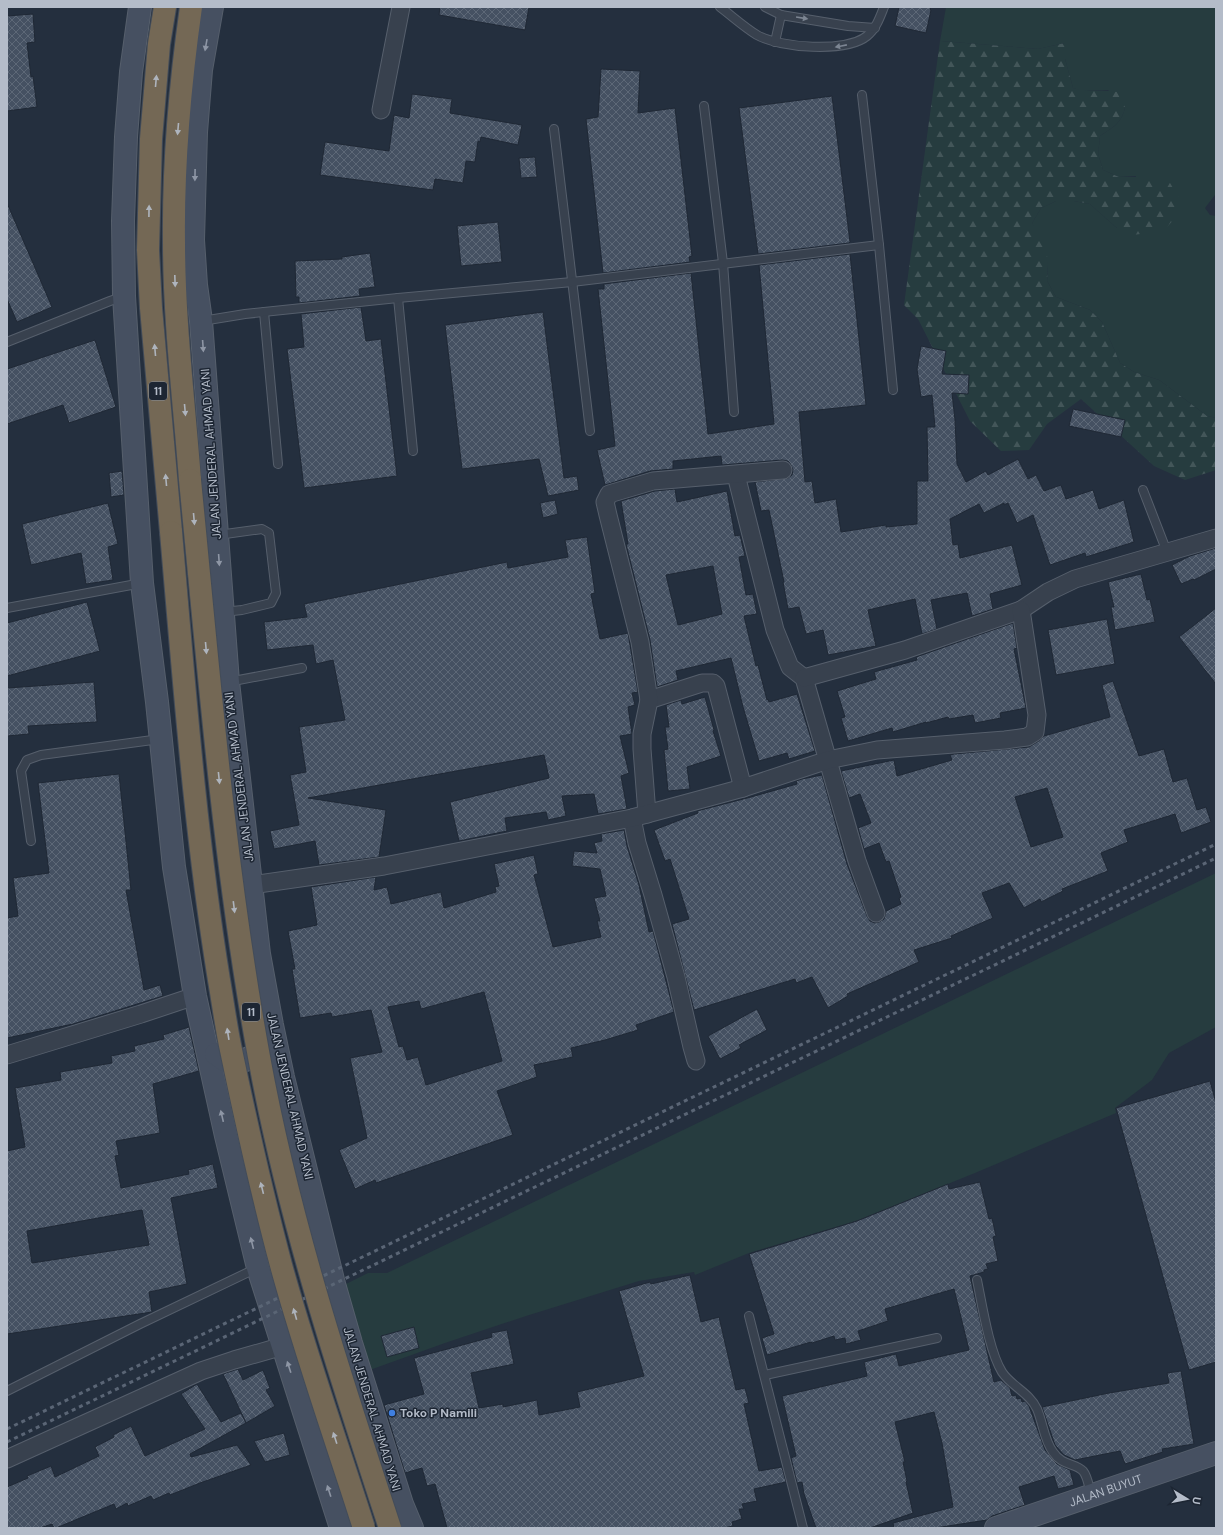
<svg xmlns="http://www.w3.org/2000/svg" width="1223" height="1535" viewBox="0 0 1223 1535" font-family="'DM Sans',sans-serif">
	<style>
		.green { fill: #263c3f }
		.forest { fill: url(#forest-firs) }
		.building { fill: url(#building-cross-hatch); stroke: #1f2835; fill-rule: evenodd }
		.lines { fill: none; stroke-linecap: round; stroke-linejoin: round }
		.lane-casing { stroke: #565f6c; stroke-width: 10 }
		.street-casing { stroke: #565f6c; stroke-width: 19 }
		.secondary-casing { stroke: #565f6c; stroke-width: 24 }
		.highway-casing { stroke: #434c59; stroke-width: 24 }
		.lane { stroke: #38414e; stroke-width: 8 }
		.street { stroke: #38414e; stroke-width: 17 }
		.secondary { stroke: #465061; stroke-width: 22 }
		.highway { stroke: #746855; stroke-width: 22 }
		.rail { stroke: #5a6575; stroke-width: 3; stroke-dasharray: 4 4; stroke-linecap: butt }
		.highway-bridge-casing { stroke: #434c59; stroke-width: 24; stroke-linecap: butt }
		.highway-bridge { stroke: #746855; stroke-width: 22 }
		.oneway { fill: #7c8592 }
		.oneway2 { fill: #8e96a5 }
		.oneway3 { fill: #aeb4bd }
		.shop-dot { fill: #3f7fe0; stroke: #1d2633; stroke-width: 1.5 }
		.labels { text-anchor: middle; dominant-baseline: central; stroke-width: 3; stroke-linejoin: round; paint-order: stroke }
		.shield { fill: #1d2633; stroke: #878f9c; stroke-width: 1 }
		.shield-label { font-size: 11px; font-weight: bold; fill: #b4bcc9 }
		.street-label { font-size: 12px; fill: #b4bcc9; stroke: #1d2633 }
		.poi-label { font-size: 12px; font-weight: bold; fill: #b4bcc9; stroke: #1d2633; text-anchor: start }
	</style>
	<defs>
		<pattern id="forest-firs" width="22" height="20" patternUnits="userSpaceOnUse"><rect width="22" height="20" fill="#263c3f"/><path d="M5 1l3.5 6h-7zM16 11l3.5 6h-7z" fill="#435659"/></pattern>
		<pattern id="building-cross-hatch" width="8" height="8" patternUnits="userSpaceOnUse"><rect width="8" height="8" fill="#455162"/><path d="M0 0l8 8M0 8l8-8" fill="none" stroke="#5d6877"/></pattern>
	</defs>
	<rect width="100%" height="100%" fill="#242f3e"/>
	<g class="green">
		<path d="M946,7h270v184l-1,4 -10,13 5,7 6,1v202l-9,-2 -48,-36 -25,-8 -14,-9 -18,-41 -12,-12 -34,-13 -9,-16 1,-17 -16,-41 9,-15 15,-7h18l16,3 27,24 19,-52 -17,1 -16,-7 -5,-16 2,-18c13,-9 22,-13 25,-29l-17,-17 -26,1 -9,-3 -8,-29v-16l-27,6 -98,-8z"/>
		<path d="M1216,873v154l-47,26 -17,27 -37,28 1,5 -141,60 -119,48 -107,32 -54,22 -1,-3 -55,9 -113,35 -81,27 -78,28 -25,-85 26,-13h19z"/>
	</g>
	<path class="forest" d="M940,41l98,8 27,-6v16l8,29c15,5 29,1 44,4l8,15c-3,16 -12,20 -25,29l-2,18 5,16 16,7h35l16,6 9,15 -1,17 -12,13 -17,5 -17,2 -15,-7 -27,-24 -16,-3h-18l-15,7 -9,15 14,24 2,17 -1,17 9,16 34,13 12,12 18,41 14,9 25,8 48,36 9,2v52l-31,10 -31,-14 -73,-67 -34,25 -18,26 -28,1 -31,-30 -52,-102 -14,-14z"/>
	<g class="building">
		<path d="M440,7h89l-4,23 -86,-15z"/>
		<path d="M899,7h32l-1,3h1l-5,23 -31,-7z"/>
		<path d="M33,14l2,28 -8,1 4,34 2,-1 4,31 -30,4v-95z"/>
		<path d="M601,69l39,2 -2,42 37,-5 17,148 -3,1 1,5 -87,11 -17,-154 12,-2z"/>
		<path d="M412,94l40,5 -2,14 72,12 -4,20 -37,-8 -1,5 -2,-1 -3,21 -9,-1 -3,22 -28,-4 -2,11 -113,-15 5,-33 64,9 5,-36 15,3z"/>
		<path d="M832,96l18,146 -1,1 -91,11 -19,-146z"/>
		<path d="M535,157l2,20 -16,1 -2,-20z"/>
		<path d="M7,203l45,104 -35,15 -10,-23z"/>
		<path d="M498,222l4,40 -41,4 -4,-40z"/>
		<path d="M370,253l5,34 -16,2 1,7 -61,7v-6h-3l-1,-36 47,-2v-2z"/>
		<path d="M850,254l16,151 -67,7 6,70 7,-1 3,22 21,-4 5,33 45,-7v2l31,-3v-43h11l-1,-54h8l-3,-32 -11,2 -4,-28 4,-23 25,5 -4,23 27,1 -1,19 -16,-1 3,27 2,44 9,18 20,-11 2,4 30,-16 10,20 8,-4 8,16 17,-6 5,14 27,-9 6,19 25,-9 10,42 -48,15 -1,-4 -35,12 -17,-50 -16,8 -9,-20 -4,2v-2l-20,10 -5,-9 -29,15 3,26 5,-1 2,14 52,-13 10,40 -32,9 3,15 -21,7 -5,-23 -36,7 6,29 -15,5 -7,-35 -47,11 8,36 -48,9 -5,-25 -17,4 -7,-27 -11,2 -5,-27h1l-15,-72 -8,1 -6,-29 33,-4 4,-3 1,-5 -2,-5 -3,-4 -6,-1 -60,5 -1,-9 -48,5v8l-23,2 -45,14 -8,-35 18,-4 -17,-157h6v-5l87,-11 17,161 66,-10 -15,-159z"/>
		<path d="M361,307l5,34 15,-2 16,137 -93,12 -17,-139 17,-2 -3,-33z"/>
		<path d="M543,312l21,166 13,-2 2,14 -31,6 -9,-37 -77,10 -17,-144z"/>
		<path d="M95,340l21,67 -47,16 -6,-18 -56,19v-55z"/>
		<path d="M1073,409l52,11 -4,17 -52,-11z"/>
		<path d="M122,471l2,24 -13,2 -2,-24z"/>
		<path d="M675,489l2,13 50,-11 8,45 5,-1 5,21 -6,1 7,38 7,-1 4,20 -13,2 12,50 2,-1 9,35 1,-1 1,3 28,-8 18,57 -26,8 -2,-6 -28,8 -16,-54 -12,-49 -55,13 2,9 -21,7 -7,-47 -24,-96h2l-7,-43 34,-10zM713,566l9,48 -44,11 -12,-50z"/>
		<path d="M555,500l3,14 -15,4 -3,-15z"/>
		<path d="M108,503l10,41 -10,3 5,33 -27,4 -5,-31 -50,12 -9,-41z"/>
		<path d="M587,537l8,56 -4,1 9,45 28,-6 10,59 -6,1 3,12 -7,2 4,27 -12,2 9,37 -8,3 6,33 -29,5 -4,-20 -32,2 4,20 -18,4 -2,-8 -41,6 2,13 -48,10 -9,-39 99,-24 -5,-23 -236,43 78,12 -7,47 -60,8 -4,-24 -41,8 -4,-18 29,-6 -9,-50 16,-3 -7,-45 46,-7 -12,-60 -17,4 -3,-19 -46,5 -3,-28 43,-5 -3,-13 203,-42 1,6 60,-11 -3,-17z"/>
		<path d="M1216,548v21l-22,11 -1,-1 -12,5 -9,-19 18,-9z"/>
		<path d="M1141,574l6,26 3,-1 5,23 -40,8 -4,-23h3l-6,-25z"/>
		<path d="M87,602l13,49 -93,25v-53z"/>
		<path d="M1216,608v76l-37,-47z"/>
		<path d="M1107,619l8,45 -59,11 -8,-45z"/>
		<path d="M1013,623l4,25 -3,1 12,59 -26,5 1,5 -26,5 -2,-8 -24,4 -1,-2 -22,6v-1l-33,10 -1,-4 -44,13 -7,-23 4,-1 -8,-26 39,-12 -2,-7 43,-12 -1,-3z"/>
		<path d="M1113,681l26,75 25,-7 9,33 14,-4 10,32 9,-3 5,15 -30,11 -6,-19 -51,16 4,12 -27,11 7,18 -46,18 1,2 -22,11 -1,-3 -16,9 -15,-25 -27,10 11,25 -42,18 1,2 -38,12 5,12 -72,32 1,2 -20,12 -16,-31 -16,6 -1,-4 -101,31 -22,-86 17,-5 -19,-60 -5,2 -11,-31 44,-17 -1,-2 54,-14 46,-13 -1,-3 6,-2 20,-4 25,89 20,52 3,5 5,2 4,-1 5,-3 2,-8 15,-7 -2,-6 2,-1 -12,-36 -3,1 -7,-19 -15,6 -6,-21 13,-5 -11,-29 -11,4 -8,-27 53,-11 3,16 55,-16 -2,-5 4,-1 75,-7 11,-7 4,-4 66,-19 -8,-32zM1047,788l16,49 -32,10 -16,-50z"/>
		<path d="M94,682l3,40 -69,4 1,8 -22,2v-48z"/>
		<path d="M705,697l9,33 -1,1 8,25 -34,11 3,22 -22,2 -4,-41 4,-1 -3,-22h4l-3,-22 15,-5 1,4z"/>
		<path d="M119,774l12,116h-5l18,100 16,-5 3,11 -90,28 -66,14v-120l11,-2 -5,-38 36,-5 -11,-90z"/>
		<path d="M624,830l3,16 12,39 10,47 4,-1 21,81 -38,13 2,5 -33,10 -34,8 2,9 -39,8 3,12 -40,14 16,44 -137,48 -1,-3 -20,9 -16,-39 28,-12 -17,-80 32,-6 -11,-42 -39,7 -1,-4 -31,5 -8,-49h3l-7,-38 29,-6 -6,-38 65,-10 -2,13 13,-3 4,17 50,-12 3,16 52,-16 -1,-5 4,-1 -5,-22 40,-9 4,19 -4,1 19,72 48,-10 -4,-16h3l-6,-23 12,-2 -6,-27 -28,-3 2,-15 23,2 -3,-10 8,-2 -1,-7zM484,992l18,69 -76,24 -8,-28 -11,3 -4,-14 -4,1 -11,-40 31,-6 2,8z"/>
		<path d="M757,1009l10,21 -28,15 2,3 -21,11 -12,-23z"/>
		<path d="M189,1027l10,44 -46,13 7,49 -44,8 3,14 -4,1 6,32 68,-14 -1,-4 25,-6 5,24 -47,10 16,86 -38,8 3,20 -145,22v-183l18,-4 -10,-59 46,-8 -1,-8 52,-9 -1,-7 24,-5 -1,-5 30,-7 -1,-4zM142,1210l7,35 -117,18 -5,-32z"/>
		<path d="M1210,1081l6,22v259l-27,8 -73,-262z"/>
		<path d="M980,1182l9,37 3,-1 4,18 -3,1 5,24 -12,3 2,5 -4,1v2l-14,4 24,106 7,-2 9,8 2,8 4,-1 1,4 4,-1 1,4 3,-1 4,5 16,44 12,14 13,6 4,15 -16,4 -4,-13 -35,11 6,18 -33,11 -5,4 -52,8h-41l-1,-5 60,-16 -11,-64 -8,-31 -39,10 10,40h-2l4,19 -1,1 7,31 -43,15h-54l-12,-34 -2,-12 -5,1 -6,-25 5,-2 -14,-60 85,-20 -3,-14 32,-8 3,12 70,-16 -15,-61 -69,20 3,12 -30,10 3,9 -15,4 -1,-6 -10,2 -1,-4 -22,7 -1,-1 -44,13 -5,-17 12,-4 -25,-80 108,-33 91,-37 1,5z"/>
		<path d="M690,1275l11,47 18,-5 17,73 9,-2 4,15 -5,1 15,67 23,-4 4,15 -32,7 3,12 -15,3 2,5h-5l3,10 -10,3 1,4 -10,2h-276l-12,-44 -8,2 -5,-18 -17,5 -21,-68 40,-11 -10,-36 78,-21 -1,-4 16,-3 7,34 -43,9 8,35 24,-4v3l34,-7 2,15 41,-8 -3,-15 67,-16 -25,-85 31,-9 1,2z"/>
		<path d="M414,1327l5,21 -32,9 -6,-21z"/>
		<path d="M238,1369l5,11 20,-10 7,18 -4,2 9,16 -29,17 -23,-49z"/>
		<path d="M1181,1371l13,73 -32,5 1,3 -38,12 -5,-13 -45,9 -11,-5 -9,-10 -13,-38 67,-14 60,-10 -2,-10z"/>
		<path d="M197,1384l24,38 20,-9 5,10 -56,31 1,3 46,-12 14,20 -51,18 -30,12 -1,-2 -16,7 -2,-4 -23,10 -1,-3 -11,6 -2,-5 -58,24h-2l-2,-4 -12,4h-33v-41l21,-9 -1,-2 24,-10 4,11 44,-21 -4,-9 19,-10 -1,-2 18,-9 14,30 60,-27 -24,-35z"/>
		<path d="M284,1433l6,22 -25,7 -11,-21z"/>
	</g>
	<g class="lines">
		<g class="lane-casing">
			<g id="lane">
				<path d="M720,7c12,9 24,20 37,28 23,13 89,18 110,1 9,-7 13,-19 17,-29"/>
				<path d="M765,7l16,8 67,11 27,2"/>
				<path d="M775,42l6,-27"/>
				<path d="M862,95l17,150 14,145"/>
				<path d="M704,106l19,157 11,149"/>
				<path d="M554,129l36,302"/>
				<path d="M398,298l15,153"/>
				<path d="M264,312l14,152"/>
				<path d="M202,321l43,-7 153,-16 174,-16 307,-37"/>
				<path d="M7,342l103,-41 14,-5"/>
				<path d="M1143,490l24,62"/>
				<path d="M218,535l44,-6 7,4 7,60 -5,10 -29,7 -19,2"/>
				<path d="M7,608l135,-25"/>
				<path d="M228,682l74,-14"/>
				<path d="M31,841l-10,-70 6,-11 14,-5 119,-16"/>
				<path d="M977,1280c5,24 12,71 25,92 9,14 28,21 35,37 6,14 7,31 16,43 9,14 23,11 30,19 5,6 6,17 8,23"/>
				<path d="M749,1316l54,212"/>
				<path d="M765,1375l172,-37"/>
				<path d="M7,1391l133,-67 117,-56"/>
			</g>
		</g>
		<g class="street-casing">
			<g id="street">
				<path d="M381,110l20,-103"/>
				<path d="M736,475l39,155 15,37 14,11 53,183 19,52"/>
				<path d="M804,678l101,-28 116,-40 27,-18 27,-13 141,-41"/>
				<path d="M649,700l53,-17h11l3,3 27,102"/>
				<path d="M647,814l-5,-65v-15l7,-34 -9,-58 -32,-127 -3,-13 4,-8 44,-13 130,-11"/>
				<path d="M632,818l5,25 16,52 23,82 16,70 4,14"/>
				<path d="M251,885l133,-19 248,-48 111,-30 85,-28 49,-10 128,-10 22,-3 8,-5 2,-17 -16,-105"/>
				<path d="M7,1055l134,-41 54,-18"/>
				<path d="M7,1459l194,-88 33,-11 49,-14"/>
			</g>
		</g>
		<g class="secondary-casing">
			<g id="secondary">
				<path d="M140,7l-9,65 -5,65 -3,84 1,75 18,287 15,119 17,165 21,129 31,140 32,132 83,260"/>
				<path d="M212,7l-11,63 -5,62 -3,108 3,45 5,36 27,361 31,272 13,71 11,52 51,207 17,59 51,161 10,24"/>
				<path d="M216,1054l10,7h17l16,-8 9,-16"/>
				<path id="s1" d="M996,1528l220,-75"/>
			</g>
		</g>
		<g class="highway-casing">
			<g id="highway">
				<path d="M165,7l-6,37 -8,95 -3,111 3,58 20,224"/>
				<path d="M190,480c-6,-79 -16,-159 -16,-238 -1,-79 6,-157 17,-235"/>
			</g>
		</g>
		<use href="#lane" class="lane"/>
		<use href="#street" class="street"/>
		<use href="#secondary" class="secondary"/>
		<use href="#highway" class="highway"/>
		<g class="rail">
			<path d="M7,1429l1209,-585"/>
			<path d="M7,1442l1209,-584"/>
		</g>
		<g class="highway-bridge-casing">
			<g id="highway-bridge">
				<path d="M190,480c19,193 34,386 69,577 29,160 80,316 131,471"/>
				<path d="M171,532c13,150 24,300 48,448 4,23 7,47 12,70 15,72 31,144 50,215 24,88 55,175 83,263"/>
			</g>
		</g>
		<use href="#highway-bridge" class="highway-bridge"/>
	</g>
	<defs><path id="oneway-solid" d="M-6-.8H1V-3.2L6.5 0L1 3.2V.8H-6Z"/></defs>
	<g class="oneway">
		<use href="#oneway-solid" transform="translate(802 18) rotate(9)"/>
		<use href="#oneway-solid" transform="translate(841 46) rotate(169)"/>
	</g>
	<g class="oneway2">
		<use href="#oneway-solid" transform="translate(206 45) rotate(100)"/>
		<use href="#oneway-solid" transform="translate(195 175) rotate(91)"/>
		<use href="#oneway-solid" transform="translate(203 346) rotate(86)"/>
		<use href="#oneway-solid" transform="translate(219 560) rotate(86)"/>
		<use href="#oneway-solid" transform="translate(222 1116) rotate(-103)"/>
		<use href="#oneway-solid" transform="translate(252 1243) rotate(-104)"/>
		<use href="#oneway-solid" transform="translate(289 1367) rotate(-108)"/>
		<use href="#oneway-solid" transform="translate(329 1491) rotate(-108)"/>
	</g>
	<g class="oneway3">
		<use href="#oneway-solid" transform="translate(156 81) rotate(-85)"/>
		<use href="#oneway-solid" transform="translate(178 129) rotate(95)"/>
		<use href="#oneway-solid" transform="translate(149 211) rotate(-89)"/>
		<use href="#oneway-solid" transform="translate(175 281) rotate(88)"/>
		<use href="#oneway-solid" transform="translate(155 350) rotate(-95)"/>
		<use href="#oneway-solid" transform="translate(185 410) rotate(85)"/>
		<use href="#oneway-solid" transform="translate(166 480) rotate(-95)"/>
		<use href="#oneway-solid" transform="translate(194 519) rotate(85)"/>
		<use href="#oneway-solid" transform="translate(206 648) rotate(85)"/>
		<use href="#oneway-solid" transform="translate(219 778) rotate(84)"/>
		<use href="#oneway-solid" transform="translate(234 907) rotate(83)"/>
		<use href="#oneway-solid" transform="translate(228 1034) rotate(-99)"/>
		<use href="#oneway-solid" transform="translate(262 1188) rotate(-104)"/>
		<use href="#oneway-solid" transform="translate(295 1314) rotate(-106)"/>
		<use href="#oneway-solid" transform="translate(335 1438) rotate(-108)"/>
	</g>
	<circle class="shop-dot" cx="392" cy="1413" r="4"/>
	<g class="labels">
		<g class="shield">
			<rect x="149" y="382" width="18" height="18" rx="3"/>
			<rect x="242" y="1003" width="18" height="18" rx="3"/>
		</g>
		<g class="shield-label">
			<text x="158" y="391">11</text>
			<text x="251" y="1012">11</text>
		</g>
		<g class="street-label">
			<text transform="translate(211 454) rotate(-94)">JALAN JENDERAL AHMAD YANI</text>
			<text transform="translate(239 777) rotate(-97)">JALAN JENDERAL AHMAD YANI</text>
			<text transform="translate(290 1096) rotate(77)">JALAN JENDERAL AHMAD YANI</text>
			<text transform="translate(372 1409) rotate(73)">JALAN JENDERAL AHMAD YANI</text>
			<text stroke="none"><textPath href="#s1" startOffset="116">JALAN BUYUT</textPath></text>
		</g>
		<g class="poi-label">
			<text x="400" y="1413">Toko P Namili</text>
		</g>
	</g>
	<rect width="1223" height="1535" fill="none" stroke="#b4bcc9" stroke-width="16"/>
	<g transform="translate(1187 1499) rotate(100)" stroke="#1d2633" stroke-width="3" paint-order="stroke">
	<path d="M0-3L7 15L0 10L-7 15Z" fill="#b4bcc9"/>
	<text y="-6" font-size="11" font-weight="bold" text-anchor="middle" fill="#b4bcc9">U</text>
	</g>
</svg>
